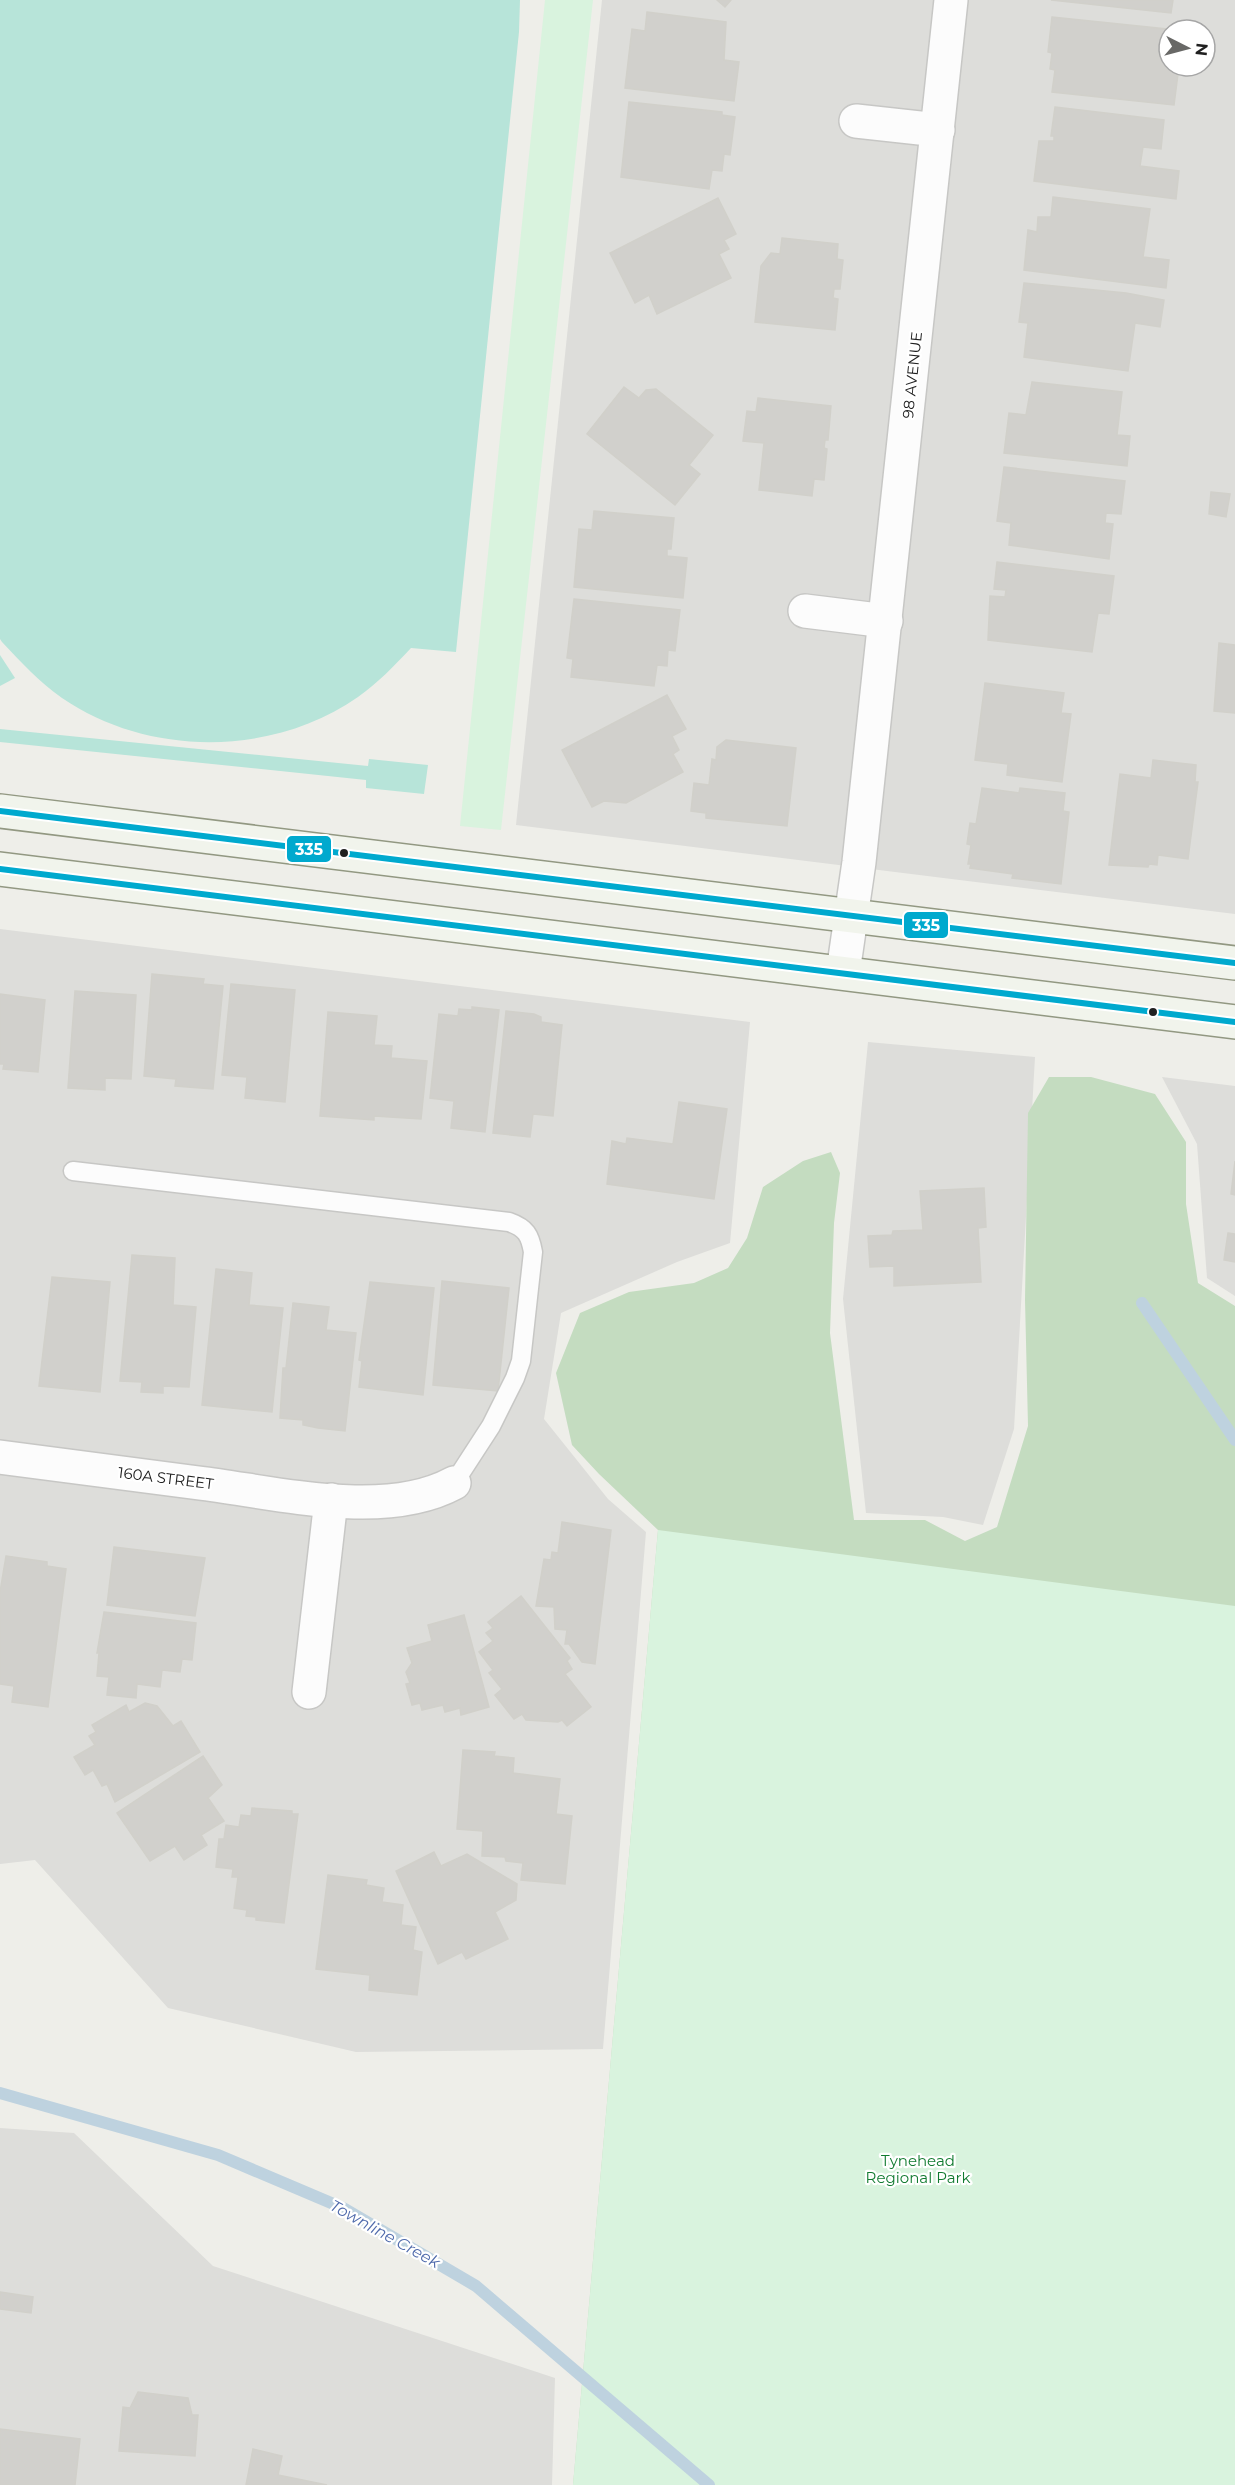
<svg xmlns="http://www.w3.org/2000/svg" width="1235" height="2485" viewBox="0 0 1235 2485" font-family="Montserrat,sans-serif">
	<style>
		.residential { fill: #ddddda; fill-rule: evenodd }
		.forest { fill: #c4dcc0 }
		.park { fill: #d9f3de }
		.pitch { fill: #b7e4d9 }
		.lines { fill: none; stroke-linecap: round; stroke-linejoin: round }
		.stream { stroke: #bed2df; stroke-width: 12 }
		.building { fill: #d1d0cc; stroke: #d1d0ca; stroke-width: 1.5 }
		.lane-casing { stroke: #c7c7c5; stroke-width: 21 }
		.street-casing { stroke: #c7c7c5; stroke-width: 36 }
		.secondary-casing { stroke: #929882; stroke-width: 36 }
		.lane { stroke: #fcfcfc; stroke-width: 18 }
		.street { stroke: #fcfcfc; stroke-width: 33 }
		.secondary { stroke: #f1f4ec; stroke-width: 33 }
		.bus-1-casing { stroke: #fff; stroke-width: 10 }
		.bus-1 { stroke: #00a9ce; stroke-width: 6 }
		.bus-dot { fill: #202020; stroke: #fff; stroke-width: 2 }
		.labels { text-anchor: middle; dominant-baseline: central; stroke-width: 4.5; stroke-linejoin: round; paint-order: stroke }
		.street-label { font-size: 15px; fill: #202020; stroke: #fff }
		.park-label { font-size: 15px; fill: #117b30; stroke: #fff }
		.water-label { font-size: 16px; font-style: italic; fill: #506bac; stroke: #fff }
		.line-badge { stroke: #fff; stroke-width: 2 }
		.badge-label { font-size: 16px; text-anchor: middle; font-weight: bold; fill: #fff }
	</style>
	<rect width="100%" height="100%" fill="#eeeee9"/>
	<g class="residential">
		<path d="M602,0h633v914l-719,-89zM1169,30h36v36h-36z"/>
		<path d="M0,929l750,93 -20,221 -53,19 -116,51 -17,106 64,80 38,33 -43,517 -247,3 -188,-44 -133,-148 -35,4z"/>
		<path d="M868,1042l167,15 -21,372 -31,96 -40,-8 -77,-4 -23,-214z"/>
		<path d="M1162,1077l73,9v210l-28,-18 -10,-134z"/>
		<path d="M0,2128l74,5 139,133 342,112 -3,107h-552z"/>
	</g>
	<path class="forest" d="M1049,1077h42l64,17 31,48v62l12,79 37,23v1179h-662l85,-955 -59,-56 -27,-29 -16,-72 24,-60 49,-21 65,-9 34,-15 19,-30 16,-51 40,-26 28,-9 9,21 -6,50 -4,110 24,187h71l40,21 32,-14 31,-101 -3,-126 3,-187z"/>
	<g class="park">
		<path d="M545,0h48l-92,830 -41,-4z"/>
		<path d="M658,1530l577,76v879h-662z"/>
	</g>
	<g class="pitch">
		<path d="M0,0h520l-1,32 -63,620 -45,-4c-16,17 -33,35 -53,49 -86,60 -210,60 -296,1 -23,-16 -41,-36 -60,-56l-2,-3z"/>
		<path d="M0,655l15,23 -15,8z"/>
		<path d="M0,729l368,37 1,-7 59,6 -4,29 -58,-6v-8l-366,-38z"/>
	</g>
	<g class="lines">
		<g class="stream">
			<path d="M1142,1303l93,137"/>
			<path d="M0,2093l218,62 125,53 133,78 233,199"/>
		</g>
	</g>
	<g class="building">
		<path d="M717,0h14l-6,7z"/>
		<path d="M1051,0h122l-2,13z"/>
		<path d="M647,12l79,10 -2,38 15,2 -5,39 -109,-13 7,-59 13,2z"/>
		<path d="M1052,17l115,12 -2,21 4,1v15h10l-5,39 -122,-13 3,-22 -5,-1 2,-16 -4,-1z"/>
		<path d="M629,102l93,10v3l13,2 -5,38 -6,-1 -2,17 -10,-1 -3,19 -88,-12z"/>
		<path d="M1055,107l109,13 -3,29 -18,-2 -3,19 39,5 -3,28 -142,-18 5,-40h15v-5h-3z"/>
		<path d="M1053,197l97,12 -7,48 26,3 -3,28 -142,-18 4,-40 9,2 1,-15h13z"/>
		<path d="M718,198l18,36 -12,6 5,9 -10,5 12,24 -74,36 -8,-19 -14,8 -25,-50z"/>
		<path d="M782,238l56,6 -1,15 6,1 -3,29h-6l-1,9 5,1 -3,31 -80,-8 6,-56 10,-13 9,1z"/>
		<path d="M1024,283l102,10 38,7 -4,27 -25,-4 -7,48 -104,-14 4,-34 -9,-1z"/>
		<path d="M1032,382l90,10 -5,43 13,1 -3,30 -123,-13 5,-40 17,2z"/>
		<path d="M624,387l15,11 7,-8 10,-1 57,46 -24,30 11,9 -25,31 -88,-71z"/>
		<path d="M758,398l73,8 -3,34h-3l-1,8 3,1 -3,31 -10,-1 -2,17 -53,-6 5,-47 -21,-2 4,-30 9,1z"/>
		<path d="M1004,467l121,14 -4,33 -15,-1 -1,10 8,1 -4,35 -100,-14 2,-22 -14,-2z"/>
		<path d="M1211,492l19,2 -4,23 -17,-3z"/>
		<path d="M594,511l80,7 -3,31h-4v7l20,2 -4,40 -109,-11 5,-58 13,1z"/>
		<path d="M997,562l117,14 -5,38 -11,-1 -6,39 -104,-12 2,-44 15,1 1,-7 -12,-1z"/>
		<path d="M574,599l106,11 -5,41 -7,-1 -1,16 -10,-1 -3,21 -83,-9 2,-18 -6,-1z"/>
		<path d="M1219,643l16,2v68l-21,-2z"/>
		<path d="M985,683l79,10 -3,20 10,1 -9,68 -55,-7 1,-11 -33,-4z"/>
		<path d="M667,695l19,34 -14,7 7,14 -6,4 10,18 -57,31 -22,-2 -12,6 -30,-57z"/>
		<path d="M726,740l70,8 -9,78 -81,-8v-5l-15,-2 3,-28 15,2 3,-26 4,1 1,-13z"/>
		<path d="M1153,760l43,5 -1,17h3l-10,77 -30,-4 -1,10 -8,-1 -1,3 -39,-2 11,-91 31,4z"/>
		<path d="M982,788l37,5 1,-5 45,5 -2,18 6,1 -8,72 -49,-6 1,-4 -43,-6 1,-4h-3l3,-19 -4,-1 3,-21 6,1z"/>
		<path d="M152,974l52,5 -1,5 20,2 -10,103 -38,-3 1,-7 -32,-3z"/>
		<path d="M231,984l64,6 -10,112 -40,-4 2,-21 -25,-2z"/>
		<path d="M75,991l61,4 -5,84 -26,-1v12l-37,-2z"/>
		<path d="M0,994l45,6 -7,72 -35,-3 1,-5h-4z"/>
		<path d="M472,1007l27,3 -14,122 -34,-4 3,-27 -24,-3 9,-84 19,2 1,-7 13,1z"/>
		<path d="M506,1011l28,3 7,3v5l21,3 -9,91 -20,-2 -3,23 -37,-4z"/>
		<path d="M328,1012l49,4 -3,29 18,1 -1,12 36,3 -6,58 -47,-3v4l-54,-4z"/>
		<path d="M679,1102l48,7 -13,90 -107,-15 5,-43 14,3 1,-6 46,6z"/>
		<path d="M1235,1161v34l-4,-1z"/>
		<path d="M984,1188l2,39 -8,1 3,54 -87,4v-20l-24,1 -2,-31 24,-1 1,-4 30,-1 -3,-39z"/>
		<path d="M1228,1233l7,1v28l-11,-2z"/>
		<path d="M132,1255l43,3 -2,47 23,2 -7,80 -26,-1v7l-22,-1 1,-10 -22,-1z"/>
		<path d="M216,1269l36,4 -3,32 34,3 -11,104 -70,-7z"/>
		<path d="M52,1277l58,5 -10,110 -61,-6z"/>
		<path d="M442,1281l67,7 -11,103 -65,-6z"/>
		<path d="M370,1282l64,6 -11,107 -64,-8 3,-26 -3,-1z"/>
		<path d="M293,1303l36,4 -3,23 30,3 -11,98 -27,-3 -15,-3v-5l-23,-2 3,-50h3z"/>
		<path d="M562,1522l49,8 -16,134 -13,-2 -13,-18h-4l2,-14 -12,-1 -1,-22 -18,-1 8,-47 7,1 1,-8 6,1z"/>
		<path d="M114,1547l91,11 -10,58 -88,-11z"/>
		<path d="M6,1556l41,6v4l19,3 -18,138 -36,-5 2,-16 -14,-2v-92z"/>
		<path d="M521,1596l49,62 -3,3 5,8 -7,5 26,33 -24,19 -5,-6 -4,2 -32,-2 -4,-6 -8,5 -19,-24 7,-6 -13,-16 4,-3 -14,-18 14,-11 -7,-8 7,-5 -5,-6z"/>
		<path d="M104,1612l92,11 -4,37 -10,-1 -2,13 -18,-2 -2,17 -23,-3 -1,14 -29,-3 2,-18 -12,-1 2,-23h-2z"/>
		<path d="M464,1615l25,92 -28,8 -1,-7 -15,4 -2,-7 -21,5 -2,-7 -8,2 -6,-21 4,-1 -4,-11 6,-9 -5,-15 25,-7 -4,-16z"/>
		<path d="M145,1703l12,3 16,20 8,-5 19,31 -85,50 -8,-18 -5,2 -9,-16 -8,5 -11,-18 21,-12 -6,-9 7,-4 -4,-7 34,-20 3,7z"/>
		<path d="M463,1750l32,2 -1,4 20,2 -1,15 47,6 -4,35 16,2 -7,68 -44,-4 2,-17 -17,-2 -1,-4 -23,-1 1,-25 -26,-2z"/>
		<path d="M203,1756l19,29 -14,13 16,23 -23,14 6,10 -23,15 -9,-14 -25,15 -33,-48z"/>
		<path d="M252,1808l40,3v3h6l-14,109 -28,-3v-3l-10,-1 1,-6 -13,-2 4,-31h-6l1,-8 -17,-2 3,-28h5l2,-14 13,2 2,-12 10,1z"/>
		<path d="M434,1852l7,14 26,-12 50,30 -1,16 -21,12 13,27 -42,20 -4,-7 -24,12 -42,-93z"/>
		<path d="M328,1875l39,5 -1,5 18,3 -2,14 21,3 -2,20 15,2 -3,23 9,2 -5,43 -48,-5 1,-15 -54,-6z"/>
		<path d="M0,2292l33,5 -2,16 -31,-4z"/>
		<path d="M138,2392l50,6 4,17h6l-3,41 -76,-5 4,-44 7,1z"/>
		<path d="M0,2429l80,10 -5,46h-75z"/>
		<path d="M253,2449l29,7 -4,19 49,10h-81z"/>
	</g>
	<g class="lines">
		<g class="lane-casing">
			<path id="lane" d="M73,1171l436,51c17,6 21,13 24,30l-12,109 -6,17 -24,48 -37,57"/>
		</g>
		<g class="street-casing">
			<g id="street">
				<path d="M856,121l82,9"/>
				<path d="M805,611l81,10"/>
				<path d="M843,972l16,-110 92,-862"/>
				<path d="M0,1457c66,8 132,17 199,26 75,9 185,38 255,0"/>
				<path d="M309,1692l22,-192"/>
			</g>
		</g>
		<g class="secondary-casing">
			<g id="secondary">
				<path d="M0,811l1235,152"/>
				<path d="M0,869l1235,153"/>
			</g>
		</g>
		<use href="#lane" class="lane"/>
		<use href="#street" class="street"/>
		<use href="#secondary" class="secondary"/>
		<g class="bus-1-casing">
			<g id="bus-1">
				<path d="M0,811l1235,152"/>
				<path d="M0,869l1235,153"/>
			</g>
		</g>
		<use href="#bus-1" class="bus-1"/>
	</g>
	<g class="bus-dot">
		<circle cx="344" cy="853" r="5"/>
		<circle cx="1153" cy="1012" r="5"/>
	</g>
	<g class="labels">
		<g class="street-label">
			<text transform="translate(912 375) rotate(-84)">98 AVENUE</text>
			<text transform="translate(166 1478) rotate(7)">160A STREET</text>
		</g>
		<g class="park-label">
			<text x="918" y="2160">Tynehead<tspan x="918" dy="17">Regional Park</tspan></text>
		</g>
		<g class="water-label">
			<text transform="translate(385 2234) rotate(29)">Townline Creek</text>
		</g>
	</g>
	<g class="line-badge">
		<rect x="286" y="835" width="46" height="28" rx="6" fill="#00a9ce"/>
		<rect x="903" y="911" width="46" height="28" rx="6" fill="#00a9ce"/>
	</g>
	<g class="badge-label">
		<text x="309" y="855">335</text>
		<text x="926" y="931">335</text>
	</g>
	<g transform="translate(1187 48) rotate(96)"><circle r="28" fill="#ffffff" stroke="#a6a6a6" stroke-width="1.5"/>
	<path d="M0-4.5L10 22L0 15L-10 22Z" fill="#686866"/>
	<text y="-9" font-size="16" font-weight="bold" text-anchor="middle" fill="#202020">N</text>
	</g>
</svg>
